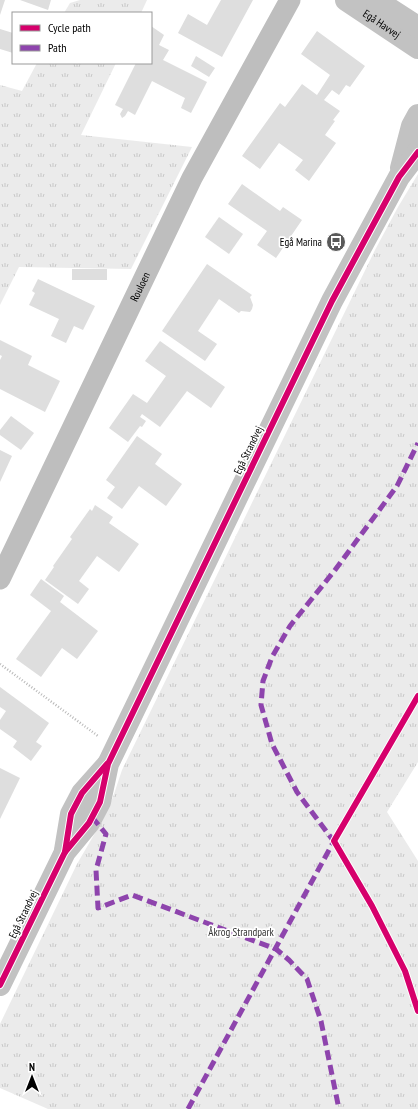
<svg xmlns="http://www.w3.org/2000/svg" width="418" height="1109" viewBox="0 0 418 1109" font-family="'PT Sans Narrow',sans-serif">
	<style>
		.park { fill: url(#park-tufts) }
		.building { fill: #dedede }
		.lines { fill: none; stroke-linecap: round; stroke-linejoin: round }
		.path { stroke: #b9b9b9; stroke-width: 2.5; stroke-dasharray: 1 2; stroke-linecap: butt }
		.street { stroke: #bebebe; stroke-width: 21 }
		.secondary { stroke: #c2c2c2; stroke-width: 22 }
		.quiet { stroke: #8e44ad; stroke-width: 5; stroke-dasharray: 10 5; stroke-linecap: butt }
		.cycleway-casing { stroke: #fff; stroke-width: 8 }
		.cycleway { stroke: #d6006c; stroke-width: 6 }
		.labels { text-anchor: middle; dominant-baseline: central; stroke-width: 3.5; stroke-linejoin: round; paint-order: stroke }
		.street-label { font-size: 11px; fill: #000; stroke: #fff }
		.poi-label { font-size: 11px; fill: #000; stroke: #fff; text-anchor: end }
		.park-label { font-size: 11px; fill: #313131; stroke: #fff }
	</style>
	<defs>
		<pattern id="park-tufts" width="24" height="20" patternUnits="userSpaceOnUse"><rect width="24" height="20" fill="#ebebeb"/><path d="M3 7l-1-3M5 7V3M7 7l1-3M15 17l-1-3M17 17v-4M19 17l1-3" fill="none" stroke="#c8c8c8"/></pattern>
	</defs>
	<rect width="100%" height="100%" fill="#fff"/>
	<g class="park">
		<path d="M80,0h67l-6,13h-77l6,-10z"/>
		<path d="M37,63h79l-35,72 111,12 -61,122 -112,-2 -19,38v-220l22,6z"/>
		<path d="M418,174v588l-31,50 31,49v248h-370l-48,-21v-64l77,-160 25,-43 11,-24 9,-27 253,-520 23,-43z"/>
	</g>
	<g class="building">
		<path d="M0,0h5l-5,15z"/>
		<path d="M20,0h31l-3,10z"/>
		<path d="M221,0h32l-31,57 -44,-24 10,-19 19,11z"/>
		<path d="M151,26l13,9 -5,10 10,5 -6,10 44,22 -16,31 -10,-5 4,-10 -33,-17 -17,34 -7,-4 -3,5 -3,2 -2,-4 3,-5 -8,-4 21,-42h15z"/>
		<path d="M0,29l13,4v20l-13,-4z"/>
		<path d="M317,31l48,35 -15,21 -4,-2 -7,10 -7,-5 -8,10 16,11 -7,9 2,1 -10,14 11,8 -27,38 -14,-11 8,-10 -24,-17 -19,26 -18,-13 38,-53 5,4 17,-23 15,11 13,-20 -29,-21z"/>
		<path d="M196,56l19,12 -6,9 -18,-11z"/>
		<path d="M242,184l38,27 3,-4 19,13 -26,38 -19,-13 10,-14 -39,-27z"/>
		<path d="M219,217l24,17 -14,20 -24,-17z"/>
		<path d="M207,264l45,31 -2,2 3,8 -1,4 -2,3 -9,-1 -2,2 -20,-14 -21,32 19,13 -12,17 -43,-30z"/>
		<rect x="72" y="269" width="35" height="11"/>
		<path d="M38,279l57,27 -12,24 -9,-4 -8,17 -15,-7 8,-17 -30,-14 6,-12 -3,-2z"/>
		<path d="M0,340l32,16 -4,9 32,16 -15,31 -45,-23v-29l2,-4 -2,-1z"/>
		<path d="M160,341l65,46 -14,21 -24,-17 -27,36 -18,-13 -2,3 6,4 -4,6 -2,-1 -12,16 -19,-14 24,-34 14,9 19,-27 -21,-15z"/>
		<path d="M11,416l23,17 -13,17 -21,-15v-5z"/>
		<path d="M137,436l25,18 -7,10 27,20 -16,22 -27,-20 -17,23 -15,-11 8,-11 -9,-7z"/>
		<path d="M0,450l12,6 -12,26z"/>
		<path d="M95,505l18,12 -4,6 30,21 -20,28 -22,-16 -18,25 10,8 -11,15 -33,-24 9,-13 -1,-1 19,-27 -2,-2 20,-28 2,2z"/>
		<path d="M41,579l23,17 -4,6 38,29 -21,28 -15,-11 -21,29 -25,-18 35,-48 -21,-16z"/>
		<path d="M0,687l49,36 -13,19 6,4 -11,15 -18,-14 4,-6 -17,-12v-9l6,-9 -6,-4z"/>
		<path d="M0,768l20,10 -20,41z"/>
	</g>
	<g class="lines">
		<path class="path" d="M0,664l98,72"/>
		<path class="street" id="s1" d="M0,579l192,-401 98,-178"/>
		<g class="secondary">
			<path id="s2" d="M346,0l72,48"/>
			<path d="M376,0l42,27"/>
			<path d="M401,168l11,-42 6,-11"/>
			<path d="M65,850l6,-36 11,-21 25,-28"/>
			<path d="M0,985l65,-133 24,-29 11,-21 8,-38 224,-463 67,-124 19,-25"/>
		</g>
		<g class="quiet">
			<path d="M92,817l14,17 -10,36 2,38 34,-13 144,54 13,11 18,19 14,42 18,88"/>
			<path d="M335,843l-38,-51 -25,-48 -11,-39 2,-24 9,-24 18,-31 45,-56 62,-84 21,-43"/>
			<path d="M188,1109l147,-270"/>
		</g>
		<g class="cycleway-casing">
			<g id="cycleway">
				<path d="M418,696l-84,145 38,65 33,65 13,40"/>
				<path d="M65,852l6,-38 11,-21 25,-29"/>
				<path d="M0,985l65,-133 24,-29 11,-21 8,-38 224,-463 67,-124 19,-25"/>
			</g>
		</g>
		<use href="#cycleway" class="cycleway"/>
	</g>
	<defs>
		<g id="bus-disc" transform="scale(1)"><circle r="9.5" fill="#595959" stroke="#fff"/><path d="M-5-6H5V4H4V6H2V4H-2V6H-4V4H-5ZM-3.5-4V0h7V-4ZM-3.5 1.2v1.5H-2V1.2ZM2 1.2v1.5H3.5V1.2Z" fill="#fff"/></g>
	</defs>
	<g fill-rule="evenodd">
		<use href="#bus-disc" x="336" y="242"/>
	</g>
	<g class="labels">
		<g class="street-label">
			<text stroke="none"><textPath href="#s2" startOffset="43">Egå Havvej</textPath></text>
			<text stroke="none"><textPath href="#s1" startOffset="324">Rouloen</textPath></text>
			<text transform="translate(248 450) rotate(-64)">Egå Strandvej</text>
			<text transform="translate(23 914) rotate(-64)">Egå Strandvej</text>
		</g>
		<g class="poi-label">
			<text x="322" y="242">Egå Marina</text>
		</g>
		<g class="park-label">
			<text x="241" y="932">Åkrog Strandpark</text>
		</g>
	</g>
	<rect x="12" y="12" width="140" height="52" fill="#ffffff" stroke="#999999"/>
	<rect x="20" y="25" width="20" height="6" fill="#d6006c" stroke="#999999"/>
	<text x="48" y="32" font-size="12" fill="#000000">Cycle path</text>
	<rect x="20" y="45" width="20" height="6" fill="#8e44ad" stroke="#999999"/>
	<text x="48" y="52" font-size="12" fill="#000000">Path</text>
	<g transform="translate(32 1077)" stroke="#ffffff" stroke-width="3" paint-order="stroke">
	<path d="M0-3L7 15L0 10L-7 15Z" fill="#000000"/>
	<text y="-6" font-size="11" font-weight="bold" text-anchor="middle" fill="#000000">N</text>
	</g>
</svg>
